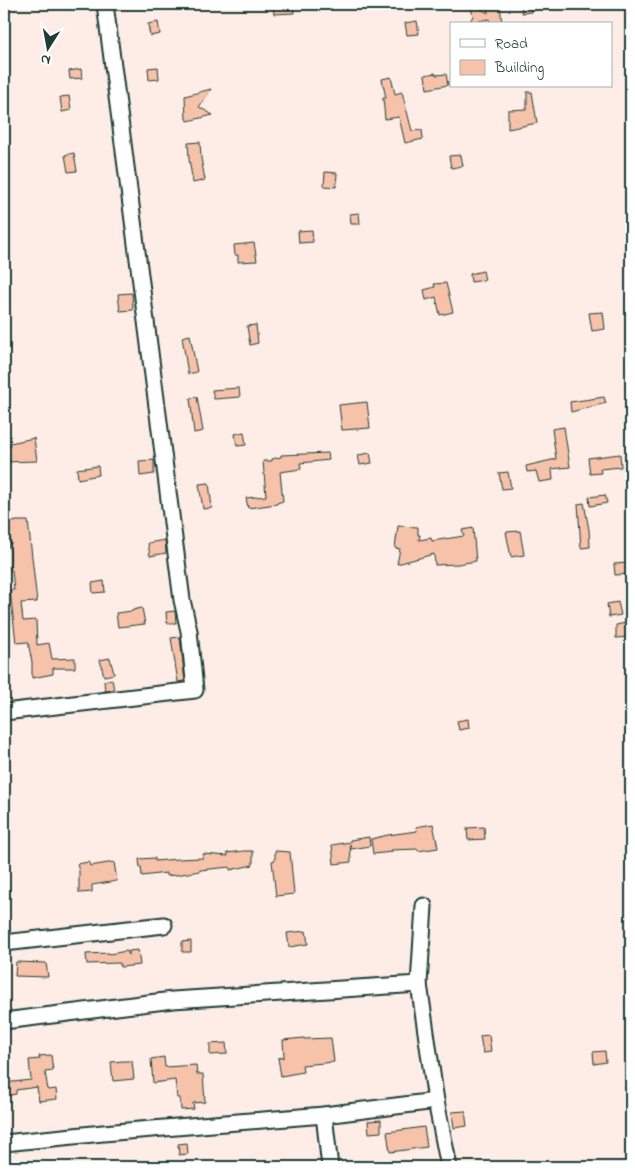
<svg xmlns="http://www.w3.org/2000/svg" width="635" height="1171" viewBox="0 0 635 1171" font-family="'Indie Flower',sans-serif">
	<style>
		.building { fill: #f7c2aa; stroke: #1f3d34 }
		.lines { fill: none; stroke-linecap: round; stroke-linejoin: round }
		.minor-casing { stroke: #1f3d34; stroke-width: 19 }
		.minor { stroke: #fff; stroke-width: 15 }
	</style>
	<rect width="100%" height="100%" fill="#fdede6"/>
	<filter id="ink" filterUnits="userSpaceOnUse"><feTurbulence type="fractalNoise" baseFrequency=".02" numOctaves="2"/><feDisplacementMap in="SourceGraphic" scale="10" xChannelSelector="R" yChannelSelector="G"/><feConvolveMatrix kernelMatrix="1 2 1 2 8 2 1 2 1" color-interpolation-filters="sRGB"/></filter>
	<g filter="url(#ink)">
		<g class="building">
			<path d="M273,4h20l1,9 -20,1z"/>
			<path d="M470,4h2l16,9 -1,-9h13l2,20h-12l-1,-5 -20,4 4,-7z"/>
			<path d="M521,4h9l1,8 -9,1z"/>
			<path d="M417,21l2,13 -12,1 -2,-12z"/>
			<path d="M158,22l2,12 -10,2 -2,-12z"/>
			<path d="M158,67l1,12 -10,1 -1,-12z"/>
			<path d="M81,69l1,9 -12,1 -1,-8z"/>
			<path d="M435,73l1,2 10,-1 2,11 -21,4 -2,-14z"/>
			<path d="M391,77l4,17 7,-2 10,39 10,-1 1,9 -18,4 -6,-26 -14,2 -2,-21h3l-4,-19z"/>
			<path d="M211,89l-12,18 14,8 -25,6 -1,-2h-1l-1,-23z"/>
			<path d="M527,92h5l5,31 -29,6v-19l19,-1z"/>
			<path d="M69,96l2,14 -9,2 -2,-15z"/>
			<path d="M200,142l1,16 4,22 -12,3 -4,-24 -1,-16z"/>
			<path d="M74,153l3,18 -9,1 -3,-17z"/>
			<path d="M461,155l2,11 -12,2 -2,-12z"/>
			<path d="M325,172l12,1 -1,14 -12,-1z"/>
			<path d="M359,213l1,11h-9l-1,-10z"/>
			<path d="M312,230l1,12 -14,1 -1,-12z"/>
			<path d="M254,243l3,18 -19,1v-7h-3l-1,-10z"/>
			<path d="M483,271l2,9 -14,2 -1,-8z"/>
			<path d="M446,283l7,29 -13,3 -4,-18 -10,3 -2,-10 11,-3 -1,-3z"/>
			<path d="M132,293l1,17 -13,1 -2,-17z"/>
			<path d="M603,312l2,17 -13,2 -3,-18z"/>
			<path d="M256,325l2,18 -8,2 -3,-19z"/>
			<path d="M190,335l7,37 -9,2 -6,-37z"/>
			<path d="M239,388l1,9 -26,2 -2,-9z"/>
			<path d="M197,397l6,34 -9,2 -4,-35z"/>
			<path d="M604,397l2,6 -35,9 -1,-10z"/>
			<path d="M367,402l3,26 -28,2 -3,-25z"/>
			<path d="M564,427l6,40 -18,2 1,11 -14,2 -3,-11 -9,1 -1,-6 30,-7 -4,-30z"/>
			<path d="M244,432l2,13 -9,1 -2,-12z"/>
			<path d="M34,438l3,23 -33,1v-15l7,-1 -1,-3z"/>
			<path d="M328,453l1,7 -29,3 1,6 -21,3 3,29 -6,2v1l-29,4 -2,-10 20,-2 -3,-35h9v-2l9,-2v-2z"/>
			<path d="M370,453l2,10 -12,2 -2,-10z"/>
			<path d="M620,454l1,13 -21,2 1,4 -11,1 -2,-16z"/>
			<path d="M154,460v14l-14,2 -1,-15z"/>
			<path d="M98,466l1,9 -21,4 -1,-10z"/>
			<path d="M508,472l3,16 -9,1 -3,-16z"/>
			<path d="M209,483l3,25 -9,1 -4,-25z"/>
			<path d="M605,495l2,8 -17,3 -1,-9z"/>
			<path d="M584,503l5,27 1,17 -9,1 -3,-44z"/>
			<path d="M17,521h11l9,81 -16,1 2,18 13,-1 1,25 12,-2 3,16 23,-1v10h-22v6l-21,4v-16l-4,-20 -12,1 -6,-53h4l-2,-20h-2v-19l-2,-7h3l-4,-21z"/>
			<path d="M398,526l20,1v8h2l-1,5 12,-2 1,3 32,-5 -2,-6 11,-2 3,33 -18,3 -23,1 -1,-11 -37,10 3,-15 -5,-1z"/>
			<path d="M520,531l4,24 -13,2 -5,-25z"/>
			<path d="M165,540l1,13 -16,3 -2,-13z"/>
			<path d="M628,563v11l-13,1 -1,-11z"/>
			<path d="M104,581l1,11 -12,1 -1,-10z"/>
			<path d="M618,602l3,13 -12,2 -2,-13z"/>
			<path d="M142,608l3,16 -27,3 -2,-14 17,-2v-1z"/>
			<path d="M175,611l1,12h-9l-1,-11z"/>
			<path d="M631,622v15l-15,1v-13z"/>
			<path d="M180,637l5,44 -7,1 -7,-44z"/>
			<path d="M110,658l4,16 -10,2 -4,-16z"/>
			<path d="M112,679l2,11 -9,1 -1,-10z"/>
			<path d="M468,719l1,9 -10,2 -2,-9z"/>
			<path d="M433,824l5,24 -20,3v-2l-27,1 1,2 -19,2 -2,-15 17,-4 29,-4 -1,-4z"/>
			<path d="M484,827l1,12 -17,1 -1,-12z"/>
			<path d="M369,837l1,9 -19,3 -1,-5 1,18 -17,2 -2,-19 18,-3v-2z"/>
			<path d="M244,851h9v14l-23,5v-3l-30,3v1l-24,4 -10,1v-3l-24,3 -1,-9 -1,1 -1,-9 16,-1v3l23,-2 25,-1v-4l25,2 -1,-3z"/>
			<path d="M275,851l15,1 4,42 -18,2 -4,-35 3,-1z"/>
			<path d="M89,862l1,4 24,-4 3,19 -25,4v7l-13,1v-22l-2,-7z"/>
			<path d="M306,931l2,13 -19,3 -2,-14z"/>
			<path d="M191,941v11h-9v-10z"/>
			<path d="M138,950l2,15 -20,2v-4l-33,1 -1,-10 23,-1v1l18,-3 2,4v-4z"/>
			<path d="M16,962l30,1 2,14 -33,-1z"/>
			<path d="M489,1035l2,17 -8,1 -3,-17z"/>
			<path d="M304,1038v1l27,-1 3,24 -32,3 1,7 -22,4 -3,-18 6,-1 -1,-17z"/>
			<path d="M226,1043l1,11 -17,1v-11z"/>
			<path d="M605,1051l1,11 -12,2 -1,-12z"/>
			<path d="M51,1055l2,16 -8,1 3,18 8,-1 1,10 -18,2 -2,-14 -21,3v4l-12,2v-13l27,-3 -2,-20 11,-1 -1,-3z"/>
			<path d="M164,1057l1,10 31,-2 1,9h6l2,28 -12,1 1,6 -13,1 -1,-12h-3l-2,-18 -22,3 -2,-24z"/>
			<path d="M124,1061h8l2,18 -21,2 -2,-19z"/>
			<path d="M465,1111l2,15 -13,2 -2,-16z"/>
			<path d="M381,1120v12l-12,1 -1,-12z"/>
			<path d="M424,1127l3,20 -37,5 -3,-20z"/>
			<path d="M187,1143l1,11 -9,1 -1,-11z"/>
		</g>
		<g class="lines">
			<g class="minor-casing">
				<g id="minor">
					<path d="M4,712l191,-22 -6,-59 -7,-31 -77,-596"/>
					<path d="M4,943l160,-18"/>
					<path d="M419,984l17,117 13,66"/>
					<path d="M4,1021l169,-21 246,-16 5,-78"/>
					<path d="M324,1115l6,52"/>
					<path d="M4,1143l99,-10 221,-18 112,-14"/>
				</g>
			</g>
			<use href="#minor" class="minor"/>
		</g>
	</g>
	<rect width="635" height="1171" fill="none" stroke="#fff" stroke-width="20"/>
	<rect x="10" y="10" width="615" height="1151" fill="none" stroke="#1f3d34" stroke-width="2" filter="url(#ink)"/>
	<rect x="450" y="22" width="162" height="65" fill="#ffffff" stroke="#a5b1ae"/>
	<rect x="460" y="39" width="25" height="8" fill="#ffffff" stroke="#a5b1ae"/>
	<text x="495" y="48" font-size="15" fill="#1f3d34">Road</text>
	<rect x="460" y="60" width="25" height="15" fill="#f7c2aa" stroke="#a5b1ae"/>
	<text x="495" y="72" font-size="15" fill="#1f3d34">Building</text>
	<g transform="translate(48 48) rotate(191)" stroke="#ffffff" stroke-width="4" paint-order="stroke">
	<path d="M0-4L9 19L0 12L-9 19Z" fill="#1f3d34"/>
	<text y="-8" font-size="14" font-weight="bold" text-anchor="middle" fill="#1f3d34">N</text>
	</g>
</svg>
